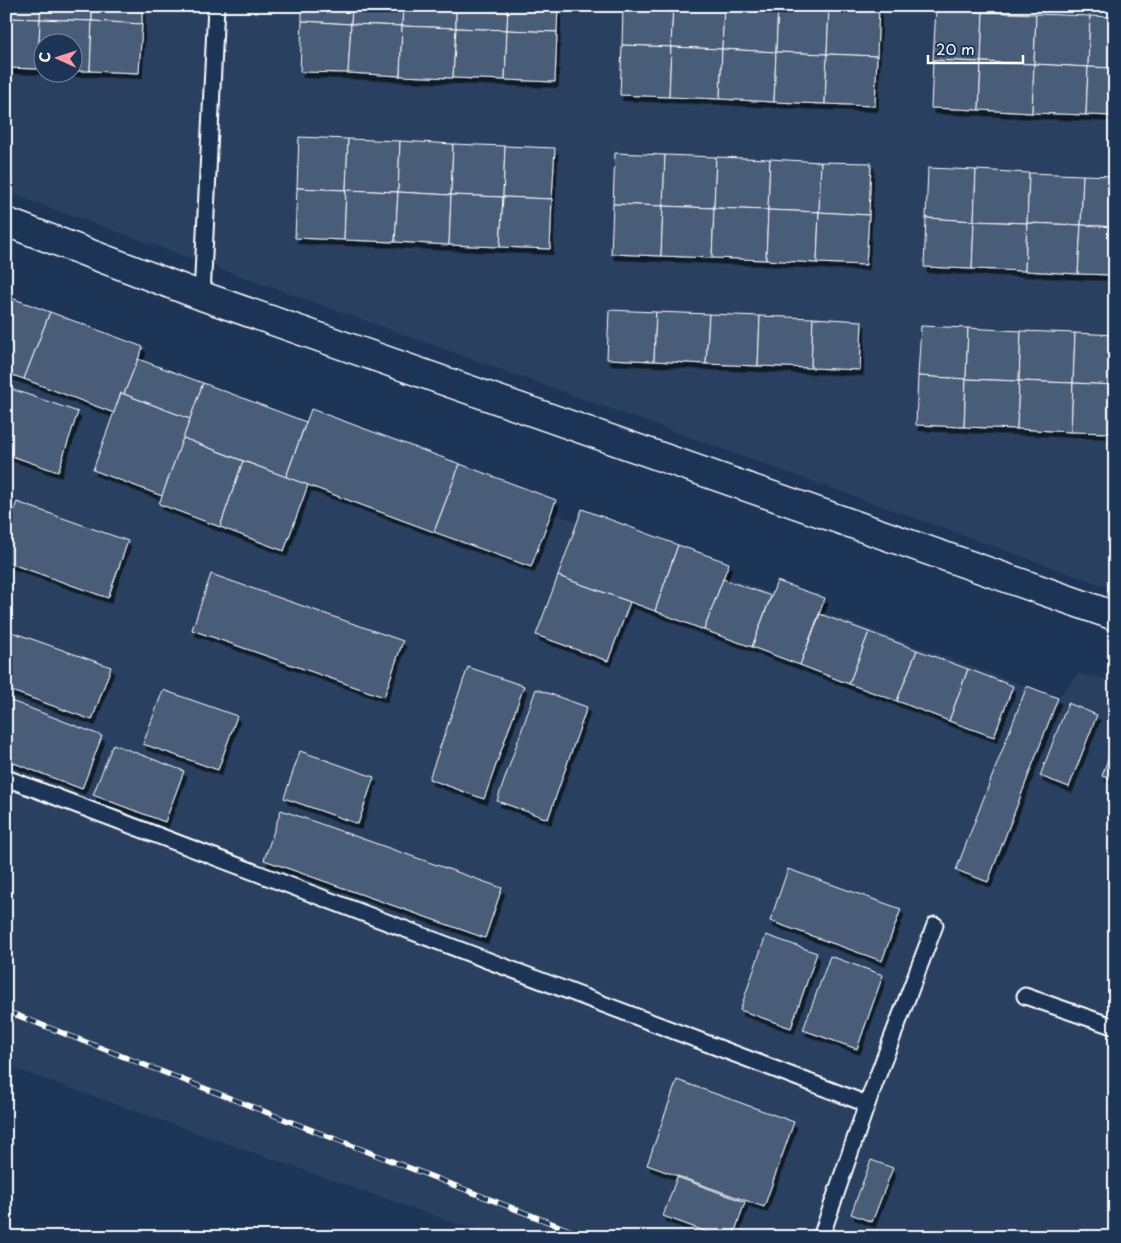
<svg xmlns="http://www.w3.org/2000/svg" width="1121" height="1243" viewBox="0 0 1121 1243" font-family="'Playpen Sans',sans-serif">
	<style>
		.built { fill: #2a4161; fill-rule: evenodd }
		.building { fill: #4a5d79; stroke: #fff; filter: url(#shadow) }
		.lines { fill: none; stroke-linecap: round; stroke-linejoin: round }
		.service-casing { stroke: #fff; stroke-width: 19 }
		.tertiary-casing { stroke: #fff; stroke-width: 31 }
		.service { stroke: #1d3557; stroke-width: 15 }
		.tertiary { stroke: #1d3557; stroke-width: 28 }
		.rail-casing { stroke: #fff; stroke-width: 5.5 }
		.rail { stroke: #1d3557; stroke-width: 4; stroke-dasharray: 11; stroke-linecap: butt }
	</style>
	<defs>
		<filter id="shadow"><feDropShadow dx="3" dy="5.5" stdDeviation="0" flood-color="#0009"/></filter>
	</defs>
	<rect width="100%" height="100%" fill="#1d3557"/>
	<filter id="ink" filterUnits="userSpaceOnUse"><feTurbulence type="fractalNoise" baseFrequency=".02" numOctaves="2"/><feDisplacementMap in="SourceGraphic" scale="10" xChannelSelector="R" yChannelSelector="G"/><feConvolveMatrix kernelMatrix="1 2 1 2 8 2 1 2 1" color-interpolation-filters="sRGB"/></filter>
	<g filter="url(#ink)">
		<g class="built">
			<path d="M6,6h1109v584l-1109,-398zM42,42h30v30h-30z"/>
			<path d="M6,313l1052,385 20,-24 37,6v557h-620l-489,-171z"/>
		</g>
		<g class="building">
			<path d="M6,6h35l-1,13 -34,-1z"/>
			<path d="M41,6h51v15l-52,-2z"/>
			<path d="M92,6h50v18l-50,-3z"/>
			<path d="M302,6h50l-1,18 -49,-3z"/>
			<path d="M352,6h51l-1,20 -51,-2z"/>
			<path d="M403,6h53v22l-54,-2z"/>
			<path d="M456,6h52l-1,24 -51,-2z"/>
			<path d="M508,6h50l-1,26 -50,-2z"/>
			<path d="M623,6h50l-2,41 -49,-2z"/>
			<path d="M673,6h51l-2,43 -51,-2z"/>
			<path d="M724,6h54l-2,46 -54,-3z"/>
			<path d="M778,6h51l-2,48 -51,-2z"/>
			<path d="M829,6h50l-2,50 -50,-2z"/>
			<path d="M936,9l47,3 -2,50 -48,-2z"/>
			<path d="M983,12l53,2 -2,50 -53,-2z"/>
			<path d="M1036,14l54,2 -2,51 -54,-3z"/>
			<path d="M1090,16l25,1v51l-27,-1z"/>
			<path d="M6,18l34,1 -2,50 -32,-1z"/>
			<path d="M40,19l52,2 -2,50h-18v-29h-30v27h-4z"/>
			<path d="M92,21l50,3 -3,49 -49,-2z"/>
			<path d="M302,21l49,3 -3,49 -48,-1z"/>
			<path d="M351,24l51,2 -2,50 -52,-3z"/>
			<path d="M402,26l54,2 -3,50 -53,-2z"/>
			<path d="M456,28l51,2 -2,50 -52,-2z"/>
			<path d="M507,30l50,2 -2,50 -50,-2z"/>
			<path d="M622,45l49,2 -2,50 -49,-2z"/>
			<path d="M671,47l51,2 -2,50 -51,-2z"/>
			<path d="M722,49l54,3 -2,50 -54,-3z"/>
			<path d="M776,52l51,2 -2,50 -51,-2z"/>
			<path d="M827,54l50,2 -2,50 -50,-2z"/>
			<path d="M933,60l48,2 -2,48 -48,-2z"/>
			<path d="M981,62l53,2 -2,49 -53,-3z"/>
			<path d="M1034,64l54,3 -2,48 -54,-2z"/>
			<path d="M1088,67l27,1v48l-29,-1z"/>
			<path d="M299,137l49,2 -2,51 -49,-2z"/>
			<path d="M348,139l52,2 -2,51 -52,-2z"/>
			<path d="M400,141l53,3 -2,51 -53,-3z"/>
			<path d="M453,144l52,2 -2,51 -52,-2z"/>
			<path d="M505,146l50,2 -3,51 -49,-2z"/>
			<path d="M615,153l50,2 -2,51 -50,-2z"/>
			<path d="M665,155l51,2 -2,51 -51,-2z"/>
			<path d="M716,157l54,2 -2,51 -54,-2z"/>
			<path d="M770,159l51,3 -2,50 -51,-2z"/>
			<path d="M821,162l50,1 -2,52 -50,-3z"/>
			<path d="M928,168l48,2 -2,51 -48,-3z"/>
			<path d="M976,170l53,3 -2,50 -53,-2z"/>
			<path d="M1029,173l54,2 -2,50 -54,-2z"/>
			<path d="M1083,175l32,1v51l-34,-2z"/>
			<path d="M297,188l49,2 -2,50 -49,-2z"/>
			<path d="M346,190l52,2 -3,50 -51,-2z"/>
			<path d="M398,192l53,3 -2,50 -54,-3z"/>
			<path d="M451,195l52,2 -3,50 -51,-2z"/>
			<path d="M503,197l49,2 -2,50 -50,-2z"/>
			<path d="M613,204l50,2 -2,50 -50,-2z"/>
			<path d="M663,206l51,2 -2,50 -51,-2z"/>
			<path d="M714,208l54,2 -2,50 -54,-2z"/>
			<path d="M768,210l51,2 -2,51 -51,-3z"/>
			<path d="M819,212l50,3 -3,50 -49,-2z"/>
			<path d="M926,218l48,3 -2,48 -48,-2z"/>
			<path d="M974,221l53,2 -2,48 -53,-2z"/>
			<path d="M1027,223l54,2 -3,49 -53,-3z"/>
			<path d="M1081,225l34,2v48l-37,-1z"/>
			<path d="M6,296l44,16 -26,67 -18,-6z"/>
			<path d="M609,310l47,2 -2,49 -47,-2z"/>
			<path d="M50,312l93,35 -19,47 -3,-1 -7,20 -90,-34z"/>
			<path d="M656,312l53,2 -3,50 -52,-3z"/>
			<path d="M709,314l51,2 -2,50 -52,-2z"/>
			<path d="M760,316l53,2 -2,50 -53,-2z"/>
			<path d="M813,318l49,3 -2,49 -49,-2z"/>
			<path d="M921,326l47,2 -2,51 -48,-3z"/>
			<path d="M968,328l53,3 -2,50 -53,-2z"/>
			<path d="M1021,331l54,2 -2,50 -54,-2z"/>
			<path d="M1075,333l40,2v50l-42,-2z"/>
			<path d="M138,359l65,24 -13,36 -66,-25z"/>
			<path d="M918,376l48,3 -2,48 -48,-2z"/>
			<path d="M966,379l53,2 -2,48 -53,-2z"/>
			<path d="M1019,381l54,2 -2,49 -54,-3z"/>
			<path d="M203,383l103,39 -20,55 -103,-39z"/>
			<path d="M1073,383l42,2v48l-44,-1z"/>
			<path d="M6,387l72,25 -20,60 -52,-18z"/>
			<path d="M121,393l69,26 -28,77 -69,-26z"/>
			<path d="M311,409l149,55 -26,68 -148,-55z"/>
			<path d="M183,438l60,23 -23,66 -61,-23z"/>
			<path d="M243,461l65,24 -24,66 -64,-24z"/>
			<path d="M460,464l96,36 -25,67 -97,-35z"/>
			<path d="M17,502l111,39 -20,57 -102,-36v-28z"/>
			<path d="M582,509l96,36 -23,66 -97,-35z"/>
			<path d="M678,545l51,18 -25,67 -49,-19z"/>
			<path d="M211,574l192,67 -19,56 -192,-67z"/>
			<path d="M558,576l72,26 -22,59 -72,-26z"/>
			<path d="M723,579l48,17 -19,51 -48,-17z"/>
			<path d="M777,581l48,17 -25,67 -48,-18z"/>
			<path d="M820,614l49,18 -20,52 -49,-19z"/>
			<path d="M6,630l105,37 -19,53 -86,-31z"/>
			<path d="M869,632l48,18 -20,51 -48,-17z"/>
			<path d="M917,650l51,19 -19,52 -52,-20z"/>
			<path d="M468,667l56,19 -40,113 -55,-20z"/>
			<path d="M968,669l45,17 -19,51 -45,-16z"/>
			<path d="M1027,686l31,12 -70,184 -32,-12z"/>
			<path d="M536,689l51,18 -39,112 -51,-18z"/>
			<path d="M163,690l74,26 -19,54 -75,-26z"/>
			<path d="M6,699l96,37 -20,53 -76,-29z"/>
			<path d="M1068,703l29,12 -28,72 -29,-11z"/>
			<path d="M1115,740v40l-13,-4z"/>
			<path d="M113,744l71,27 -19,51 -72,-27z"/>
			<path d="M300,751l74,26 -16,47 -74,-26z"/>
			<path d="M281,810l221,78 -17,50 -221,-78z"/>
			<path d="M788,869l113,40 -19,52 -112,-40z"/>
			<path d="M766,935l51,18 -26,75 -51,-18z"/>
			<path d="M830,956l53,19 -26,74 -54,-19z"/>
			<path d="M677,1080l117,42 -30,85 -117,-42z"/>
			<path d="M871,1160l22,8 -21,54 -21,-8z"/>
			<path d="M677,1177l68,25 -12,35h-12l-58,-21z"/>
		</g>
		<g class="lines">
			<g class="service-casing">
				<g id="service">
					<path d="M202,296l14,-290"/>
					<path d="M6,778l861,326"/>
					<path d="M1025,996l90,31"/>
					<path d="M821,1237l46,-133 68,-179"/>
				</g>
			</g>
			<g class="tertiary-casing">
				<path id="tertiary" d="M6,222l196,74 913,320"/>
			</g>
			<use href="#service" class="service"/>
			<use href="#tertiary" class="tertiary"/>
			<g class="rail-casing">
				<path id="rail" d="M6,1011l581,226"/>
			</g>
			<use href="#rail" class="rail"/>
		</g>
	</g>
	<rect width="1121" height="1243" fill="none" stroke="#1d3557" stroke-width="25"/>
	<rect x="12" y="12" width="1096" height="1218" fill="none" stroke="#fff" stroke-width="2" filter="url(#ink)"/>
	<g transform="translate(58 58) rotate(273)"><circle r="24" fill="#1d3557" stroke="#77869a"/>
	<path d="M0-4L9 19L0 12L-9 19Z" fill="#ff9aa2"/>
	<text y="-8" font-size="14" font-weight="bold" text-anchor="middle" fill="#ffffff">С</text>
	</g>
	<path d="M928 55v8h95v-8" fill="none" stroke="#ffffff" stroke-width="2.5"/>
	<text x="936" y="55" font-size="15" fill="#ffffff" stroke="#1d3557" stroke-width="4" paint-order="stroke">20 m</text>
</svg>
